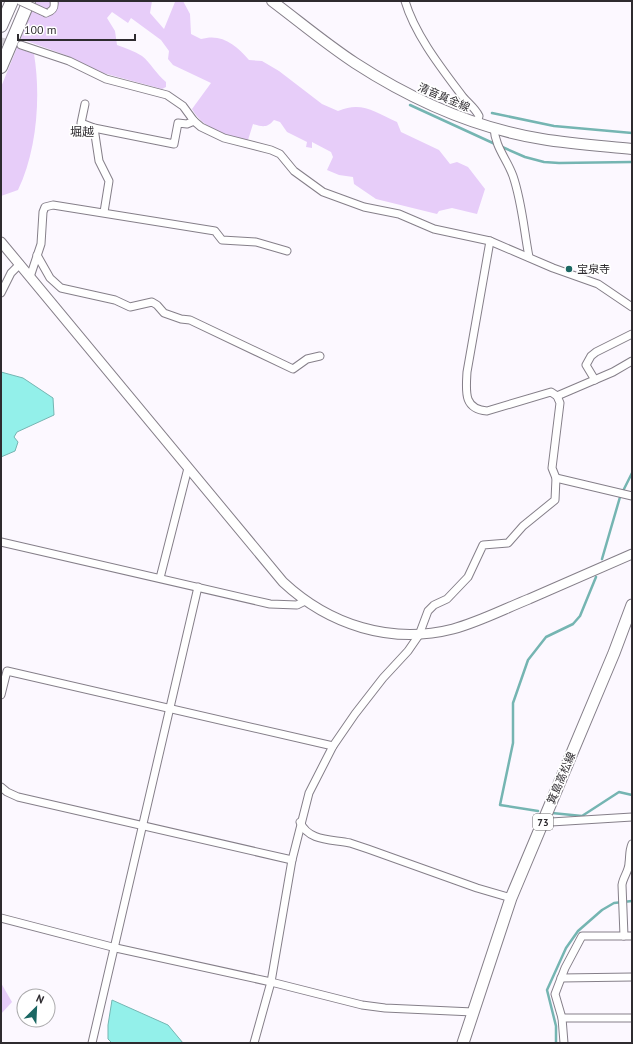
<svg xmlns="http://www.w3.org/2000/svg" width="633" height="1044" viewBox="0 0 633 1044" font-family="'PT Sans','Noto Sans JP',sans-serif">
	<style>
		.green { fill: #e7cdf9 }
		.water { fill: #93f0ea; stroke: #75b5b2 }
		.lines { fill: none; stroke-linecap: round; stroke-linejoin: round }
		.stream { stroke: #75b5b2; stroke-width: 2.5 }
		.minor-tunnel { stroke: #d3cfd5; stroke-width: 7; stroke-dasharray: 7 3.5; stroke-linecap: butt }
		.minor-casing { stroke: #857f89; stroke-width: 9 }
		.tertiary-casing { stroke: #857f89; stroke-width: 11 }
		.secondary-casing { stroke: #857f89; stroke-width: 12 }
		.primary-casing { stroke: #857f89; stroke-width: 13 }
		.motorway-casing { stroke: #857f89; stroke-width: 14 }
		.minor { stroke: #fff; stroke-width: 7 }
		.tertiary { stroke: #fff; stroke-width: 9 }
		.secondary { stroke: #fff; stroke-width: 10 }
		.primary { stroke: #fff; stroke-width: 11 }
		.motorway { stroke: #fff; stroke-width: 12 }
		.minor-bridge-casing { stroke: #857f89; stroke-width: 9; stroke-linecap: butt }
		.minor-bridge { stroke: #fff; stroke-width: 7 }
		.poi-dot { fill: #1b6763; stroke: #fff; stroke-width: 1.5 }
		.labels { text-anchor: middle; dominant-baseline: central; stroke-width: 3.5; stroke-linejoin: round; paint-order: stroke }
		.shield { fill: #fff; stroke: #6d6b6d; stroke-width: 1 }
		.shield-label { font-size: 10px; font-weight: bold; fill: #2e2b2f }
		.street-label { font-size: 11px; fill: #2e2b2f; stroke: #fff }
		.poi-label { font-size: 11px; fill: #2e2b2f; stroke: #fff; text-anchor: start }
		.neighbourhood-label { font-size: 12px; fill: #2e2b2f; stroke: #fff }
	</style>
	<rect width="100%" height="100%" fill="#fcf8ff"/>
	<g class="green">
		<path d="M36,1h116l-2,12 14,16 11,-27 8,-1 7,13 1,20 10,5c21,-6 35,6 48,21l13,1 17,10 43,33 16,7c24,-10 36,1 59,11l4,10 38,18 11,14 7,-2 11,5 17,22 -8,25 -25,-6 -13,3 -2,3 -61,-15 -22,-15 -1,-7 -14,-2 -12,-5 6,-13 -2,-5 -19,-10v6l-6,-1 1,-5 -20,-10 -7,-10 -6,-2c-7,8 -11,7 -21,4l-5,16c-22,-5 -44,-10 -56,-31l19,-26 -38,-18 -5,-6 1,-8 -8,-11 -30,-22 -3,5 -16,-11 -5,6 8,13 2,14c8,3 17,6 25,11 9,7 14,18 24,26v5l-4,2 -59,-16 -35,-17 -44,-16 -4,9 14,5c7,42 3,97 -16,136l-17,6v-109z"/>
		<path d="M1,983l11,19 -11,12z"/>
	</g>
	<g class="water">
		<path d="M1,372l22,6 30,20 1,17 -37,17 -3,5 4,5 -3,9 -14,6z"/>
		<path d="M112,1000l56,25 15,18h-71l-4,-4v-14z"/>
	</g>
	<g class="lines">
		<g class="stream">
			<path d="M410,105l85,39"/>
			<path d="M492,113l62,13 78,7"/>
			<path d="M500,146l25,11 19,5 15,1 73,-1"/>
			<path d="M602,559l18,-62 12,-24"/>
			<path d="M538,811l-38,-6 13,-62v-40l15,-43 18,-23 27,-13 7,-8 16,-39"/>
			<path d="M552,813l30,3 37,-24 13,3"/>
			<path d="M556,1043v-17l-9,-36 19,-42 12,-17 24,-21 12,-7 18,-2"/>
		</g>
		<path class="minor-tunnel" d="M1,41l20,4"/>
		<g class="minor-casing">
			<g id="minor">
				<path d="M405,1c10,34 37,68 58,96 6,7 12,11 16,19l-2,7"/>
				<path d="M46,13c7,-2 9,-5 8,-12"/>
				<path d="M21,45l48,16 37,18 61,16 16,11 11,15 7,6 23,11 47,12 9,4 14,17 29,21 41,15 35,7 35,15 56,12 63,27 45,16 34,23"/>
				<path d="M85,104l-4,19 13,5 80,16 4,-21 9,1 7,-3"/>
				<path d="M94,128l5,33 10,20 -5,31"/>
				<path d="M494,128c1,19 13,31 19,48 9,26 11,55 16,81"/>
				<path d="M37,255l13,23 11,10 54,12 15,7 22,-5 5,3 7,8 17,6 9,1 103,49 14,-10 13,-3"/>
				<path d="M30,277l11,-33 2,-32 2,-5 8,-2 162,26 7,9 34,2 31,9"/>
				<path d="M1,293l10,-20 9,-9"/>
				<path d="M595,380l-9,-15 5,-9 5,-4 36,-18"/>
				<path d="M557,396l56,-24 19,-11"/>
				<path d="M556,478l76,18"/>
				<path d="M1,542l269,62 27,1 8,-4"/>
				<path d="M160,578l28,-110"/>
				<path d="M1,695l6,-24 326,75"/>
				<path d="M1,787l6,5 11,5 274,63"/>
				<path d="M300,822c9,20 32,17 50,21 6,2 12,4 18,6l109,39 34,10"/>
				<path d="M542,824l9,-2 81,-5"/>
				<path d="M1,918l115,30 155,34 91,23 23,3 88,4"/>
				<path d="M624,936l-2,-51c1,-8 7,-14 7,-22 1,-7 0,-12 3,-19"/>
				<path d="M561,978l71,-1"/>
				<path d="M562,1018h70"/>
				<path d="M92,1043l106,-456"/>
				<path d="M254,1043l17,-61 21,-122 17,-67 24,-47 22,-32 28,-36 25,-27 11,-16 9,-24 6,-6 13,-6 21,-22 15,-32 25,-2 15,-17 32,-26 1,-22 -4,-10 8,-65 -3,-7 -6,-4 -64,19c-24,-2 -21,-20 -20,-39l23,-131"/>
				<path d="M564,1043l-2,-25 -7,-24 10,-26 17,-32h50"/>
			</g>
		</g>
		<g class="tertiary-casing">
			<path id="tertiary" d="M1,242l282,340c46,43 108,63 170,47 26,-7 51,-20 76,-30 35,-15 69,-30 103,-45"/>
		</g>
		<g class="secondary-casing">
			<path id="secondary" d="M272,1c28,21 54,43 83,62 57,37 119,65 187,76 29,5 60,7 90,10"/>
		</g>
		<g class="primary-casing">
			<path id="primary" d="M463,1043l48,-145 103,-245 18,-48"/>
		</g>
		<g class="motorway-casing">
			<g id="motorway">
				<path d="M1,26l11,-25"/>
				<path d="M1,67l28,-66"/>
			</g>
		</g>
		<use href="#minor" class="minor"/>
		<use href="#tertiary" class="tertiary"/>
		<use href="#secondary" class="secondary"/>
		<use href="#primary" class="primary"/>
		<use href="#motorway" class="motorway"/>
		<g class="minor-bridge-casing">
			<path id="minor-bridge" d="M20,1l26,12"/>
		</g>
		<use href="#minor-bridge" class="minor-bridge"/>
	</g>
	<circle class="poi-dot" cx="569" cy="269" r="4"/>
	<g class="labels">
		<rect class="shield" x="533" y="814" width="20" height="16" rx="3"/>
		<g class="shield-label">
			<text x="543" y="822">73</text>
		</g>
		<g class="street-label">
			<text transform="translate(444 97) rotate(23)">清音真金線</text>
			<text transform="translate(561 778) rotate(-67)">箕島高松線</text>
		</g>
		<g class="poi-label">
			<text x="577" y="269">宝泉寺</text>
		</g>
		<g class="neighbourhood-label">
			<text x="82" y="131">堀越</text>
		</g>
	</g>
	<rect width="633" height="1044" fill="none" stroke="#2e2b2f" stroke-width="4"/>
	<g transform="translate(36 1008) rotate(24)"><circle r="19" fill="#ffffff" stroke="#abaaac"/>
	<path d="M0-3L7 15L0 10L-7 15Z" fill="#1b6763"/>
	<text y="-6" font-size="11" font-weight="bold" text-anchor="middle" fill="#2e2b2f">N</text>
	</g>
	<path d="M18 34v6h117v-6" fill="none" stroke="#2e2b2f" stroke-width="2"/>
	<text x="24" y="34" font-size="12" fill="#2e2b2f" stroke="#ffffff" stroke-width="3" paint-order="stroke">100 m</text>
</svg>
